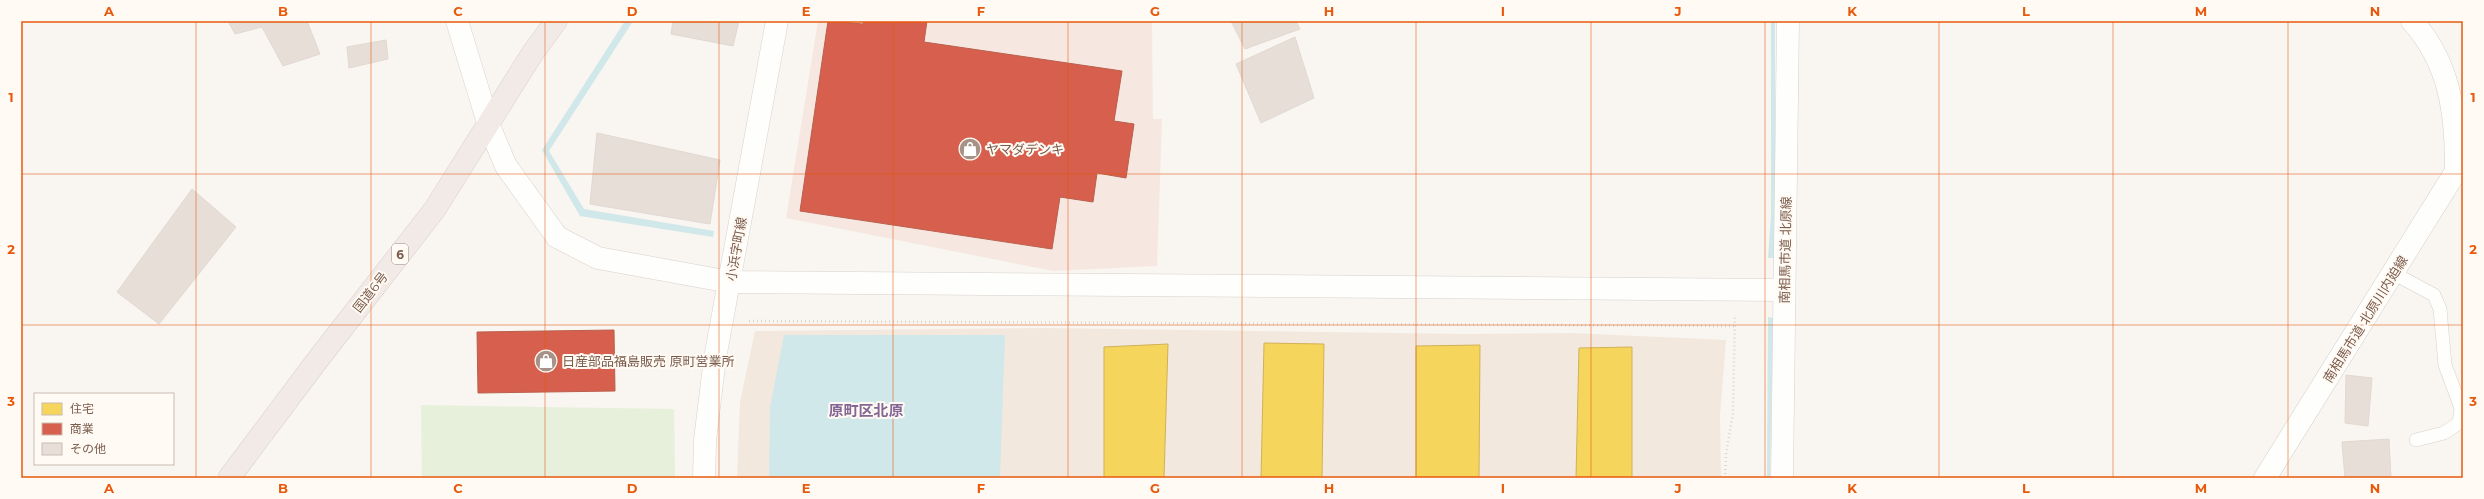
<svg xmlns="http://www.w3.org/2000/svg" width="2484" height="499" viewBox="0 0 2484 499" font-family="Montserrat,'Noto Sans JP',sans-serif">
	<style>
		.residential { fill: #f2e8de }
		.commercial { fill: #f6e8e1 }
		.green { fill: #e7f0db }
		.water { fill: #d0e8ea }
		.homes { fill: #f6d55c; stroke: #d1b158 }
		.shops { fill: #d6604d; stroke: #ba5f4d }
		.building { fill: #e6ded7; stroke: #e2d8d2 }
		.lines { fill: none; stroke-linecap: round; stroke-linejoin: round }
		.lane-casing { stroke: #d7d1cb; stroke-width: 14 }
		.street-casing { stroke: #d7d1cb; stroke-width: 23 }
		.secondary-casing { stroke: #d9d2cb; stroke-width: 23 }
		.highway-casing { stroke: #dad1cc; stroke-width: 23 }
		.path { stroke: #dcd5d0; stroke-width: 2.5; stroke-dasharray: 1 3; stroke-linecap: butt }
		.lane { stroke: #fefefd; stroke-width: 13 }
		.street { stroke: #fefefd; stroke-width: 22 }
		.secondary { stroke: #fefefd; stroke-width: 22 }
		.highway { stroke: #f2eae7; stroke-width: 22 }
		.grid { fill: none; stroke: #e8590c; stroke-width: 1; stroke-opacity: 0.55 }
		.labels { text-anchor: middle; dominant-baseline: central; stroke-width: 4; stroke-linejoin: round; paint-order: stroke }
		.shield { fill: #fffaf3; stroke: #a28b7f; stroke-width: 1 }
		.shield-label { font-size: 12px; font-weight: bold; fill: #7a5c4d }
		.poi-label { font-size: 13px; fill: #7a5c4d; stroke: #fffaf3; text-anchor: start }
		.street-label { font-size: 13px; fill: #7a5c4d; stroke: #fffaf3 }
		.quarter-label { font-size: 15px; font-weight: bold; fill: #846695; stroke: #fffaf3 }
		.neatline { fill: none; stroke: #e8590c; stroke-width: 1.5 }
		.grid-label { font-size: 13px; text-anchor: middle; font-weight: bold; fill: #e8590c }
	</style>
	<rect width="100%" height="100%" fill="#f9f5f0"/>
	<path class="residential" d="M1045,328l420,6 107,-1 154,7 -6,75 1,63h-984l3,-76 15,-71z"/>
	<path class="commercial" d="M818,21h334l1,98h9l-5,147 -104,5 -267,-53z"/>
	<path class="green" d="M421,405l253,4 1,69h-253z"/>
	<g class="water">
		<path d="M625,21h8l-84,130 35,58 130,22 -1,6 -133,-21 -38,-66z"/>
		<path d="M1771,21h4v237h-7l3,-42z"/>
		<path d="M1768,317l5,1 -3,160h-3z"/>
		<path d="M784,335h221l-5,143h-231l1,-71z"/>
	</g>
	<g class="homes">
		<path d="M1264,343l60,1 -2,134h-61z"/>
		<path d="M1168,344l-4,134h-60v-131z"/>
		<path d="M1480,345l-1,133h-63v-132z"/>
		<path d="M1632,347v131h-56l3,-130z"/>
	</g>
	<g class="shops">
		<path d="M828,21l35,3 1,-3h63l-3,21 198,29 -8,50 20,3 -8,54 -29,-5 -4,29 -33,-5 -8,52 -252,-38z"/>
		<path d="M614,330l1,61 -137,2 -1,-61z"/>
	</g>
	<g class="building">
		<path d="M228,21h79l13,33 -37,12 -21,-39 -27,7z"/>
		<path d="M673,21h66l-6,25 -62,-12z"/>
		<path d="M1231,21h65l4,8 -55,20z"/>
		<path d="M1295,37l19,61 -53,25 -25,-59z"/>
		<path d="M386,40l2,19 -39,9 -2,-21z"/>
		<path d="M597,133l123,27 -10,64 -120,-20z"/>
		<path d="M192,189l44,38 -77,97 -42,-32z"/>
		<path d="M2346,375l26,3 -4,48 -23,-3z"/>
		<path d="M2389,439l2,39h-46l-3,-36z"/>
	</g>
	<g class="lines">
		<g class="lane-casing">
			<path id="lane" d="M2393,273l41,22 6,14 5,56 16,43 -2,15 -15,10 -28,7"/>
		</g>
		<g class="street-casing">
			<g id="street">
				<path d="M2412,21c38,42 44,92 44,147"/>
				<path d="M489,126l17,40 51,71 41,21 132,24 1054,8"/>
				<path d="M1782,478l6,-457"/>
				<path d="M2265,478l198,-318"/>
			</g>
		</g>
		<g class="secondary-casing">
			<g id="secondary">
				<path d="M457,21l32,105"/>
				<path d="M704,478l1,-38 10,-82 62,-337"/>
			</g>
		</g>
		<g class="highway-casing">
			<path id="highway" d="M229,478l87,-116 119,-153 97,-155 24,-33"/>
		</g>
		<g class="path">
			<path d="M749,321l985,5"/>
			<path d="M1725,478l1,-24 7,-41 2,-98"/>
		</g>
		<use href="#lane" class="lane"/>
		<use href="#street" class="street"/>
		<use href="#secondary" class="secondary"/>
		<use href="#highway" class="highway"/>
	</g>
	<path class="grid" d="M196,21v457M371,21v457M545,21v457M719,21v457M893,21v457M1068,21v457M1242,21v457M1416,21v457M1591,21v457M1765,21v457M1939,21v457M2113,21v457M2288,21v457M21,174h2442M21,325h2442"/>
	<defs>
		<g id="shop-disc" transform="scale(1.15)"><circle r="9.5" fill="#a69286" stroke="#fffaf3"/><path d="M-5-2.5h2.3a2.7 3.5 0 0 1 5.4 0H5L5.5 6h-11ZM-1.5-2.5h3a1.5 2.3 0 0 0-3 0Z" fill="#fff"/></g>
	</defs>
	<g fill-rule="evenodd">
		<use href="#shop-disc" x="970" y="149"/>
		<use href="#shop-disc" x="546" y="361"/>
	</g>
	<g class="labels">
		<rect class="shield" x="392" y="244" width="16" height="20" rx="3"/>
		<g class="shield-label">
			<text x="400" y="254">6</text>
		</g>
		<g class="poi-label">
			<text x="986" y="149">ヤマダデンキ</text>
			<text x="562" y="361">日産部品福島販売 原町営業所</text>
		</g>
		<g class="street-label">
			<text transform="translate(736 249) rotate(-80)">小浜字町線</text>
			<text transform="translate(1785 250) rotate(-89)">南相馬市道 北原線</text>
			<text transform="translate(370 292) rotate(-52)">国道6号</text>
			<text transform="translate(2365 319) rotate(-58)">南相馬市道 北原川内廹線</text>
		</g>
		<g class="quarter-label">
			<text x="866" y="410">原町区北原</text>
		</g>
	</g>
	<rect width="2484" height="499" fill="none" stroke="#fffaf3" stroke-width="44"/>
	<rect x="34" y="393" width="140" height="72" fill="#fffaf3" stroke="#cabbb1"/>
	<rect x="42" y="403" width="20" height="12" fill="#f6d55c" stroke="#cabbb1"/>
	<text x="70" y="413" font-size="12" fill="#7a5c4d">住宅</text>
	<rect x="42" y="423" width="20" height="12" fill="#d6604d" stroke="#cabbb1"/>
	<text x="70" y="433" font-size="12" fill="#7a5c4d">商業</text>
	<rect x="42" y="443" width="20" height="12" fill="#e6ded7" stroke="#cabbb1"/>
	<text x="70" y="453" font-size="12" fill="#7a5c4d">その他</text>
	<rect x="22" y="22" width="2440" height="455" class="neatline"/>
	<g class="grid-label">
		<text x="109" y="16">A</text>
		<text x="283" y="16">B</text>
		<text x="458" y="16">C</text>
		<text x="632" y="16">D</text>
		<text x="806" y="16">E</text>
		<text x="981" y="16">F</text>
		<text x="1155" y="16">G</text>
		<text x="1329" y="16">H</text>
		<text x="1503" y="16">I</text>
		<text x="1678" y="16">J</text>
		<text x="1852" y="16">K</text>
		<text x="2026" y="16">L</text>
		<text x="2201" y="16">M</text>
		<text x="2375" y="16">N</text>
		<text x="11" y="102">1</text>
		<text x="2473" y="102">1</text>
		<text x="11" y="254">2</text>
		<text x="2473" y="254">2</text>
		<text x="11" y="406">3</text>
		<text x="2473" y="406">3</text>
		<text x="109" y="493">A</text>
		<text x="283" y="493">B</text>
		<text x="458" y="493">C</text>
		<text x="632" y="493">D</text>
		<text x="806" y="493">E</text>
		<text x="981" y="493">F</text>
		<text x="1155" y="493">G</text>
		<text x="1329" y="493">H</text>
		<text x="1503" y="493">I</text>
		<text x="1678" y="493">J</text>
		<text x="1852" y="493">K</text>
		<text x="2026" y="493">L</text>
		<text x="2201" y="493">M</text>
		<text x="2375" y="493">N</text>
	</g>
</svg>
